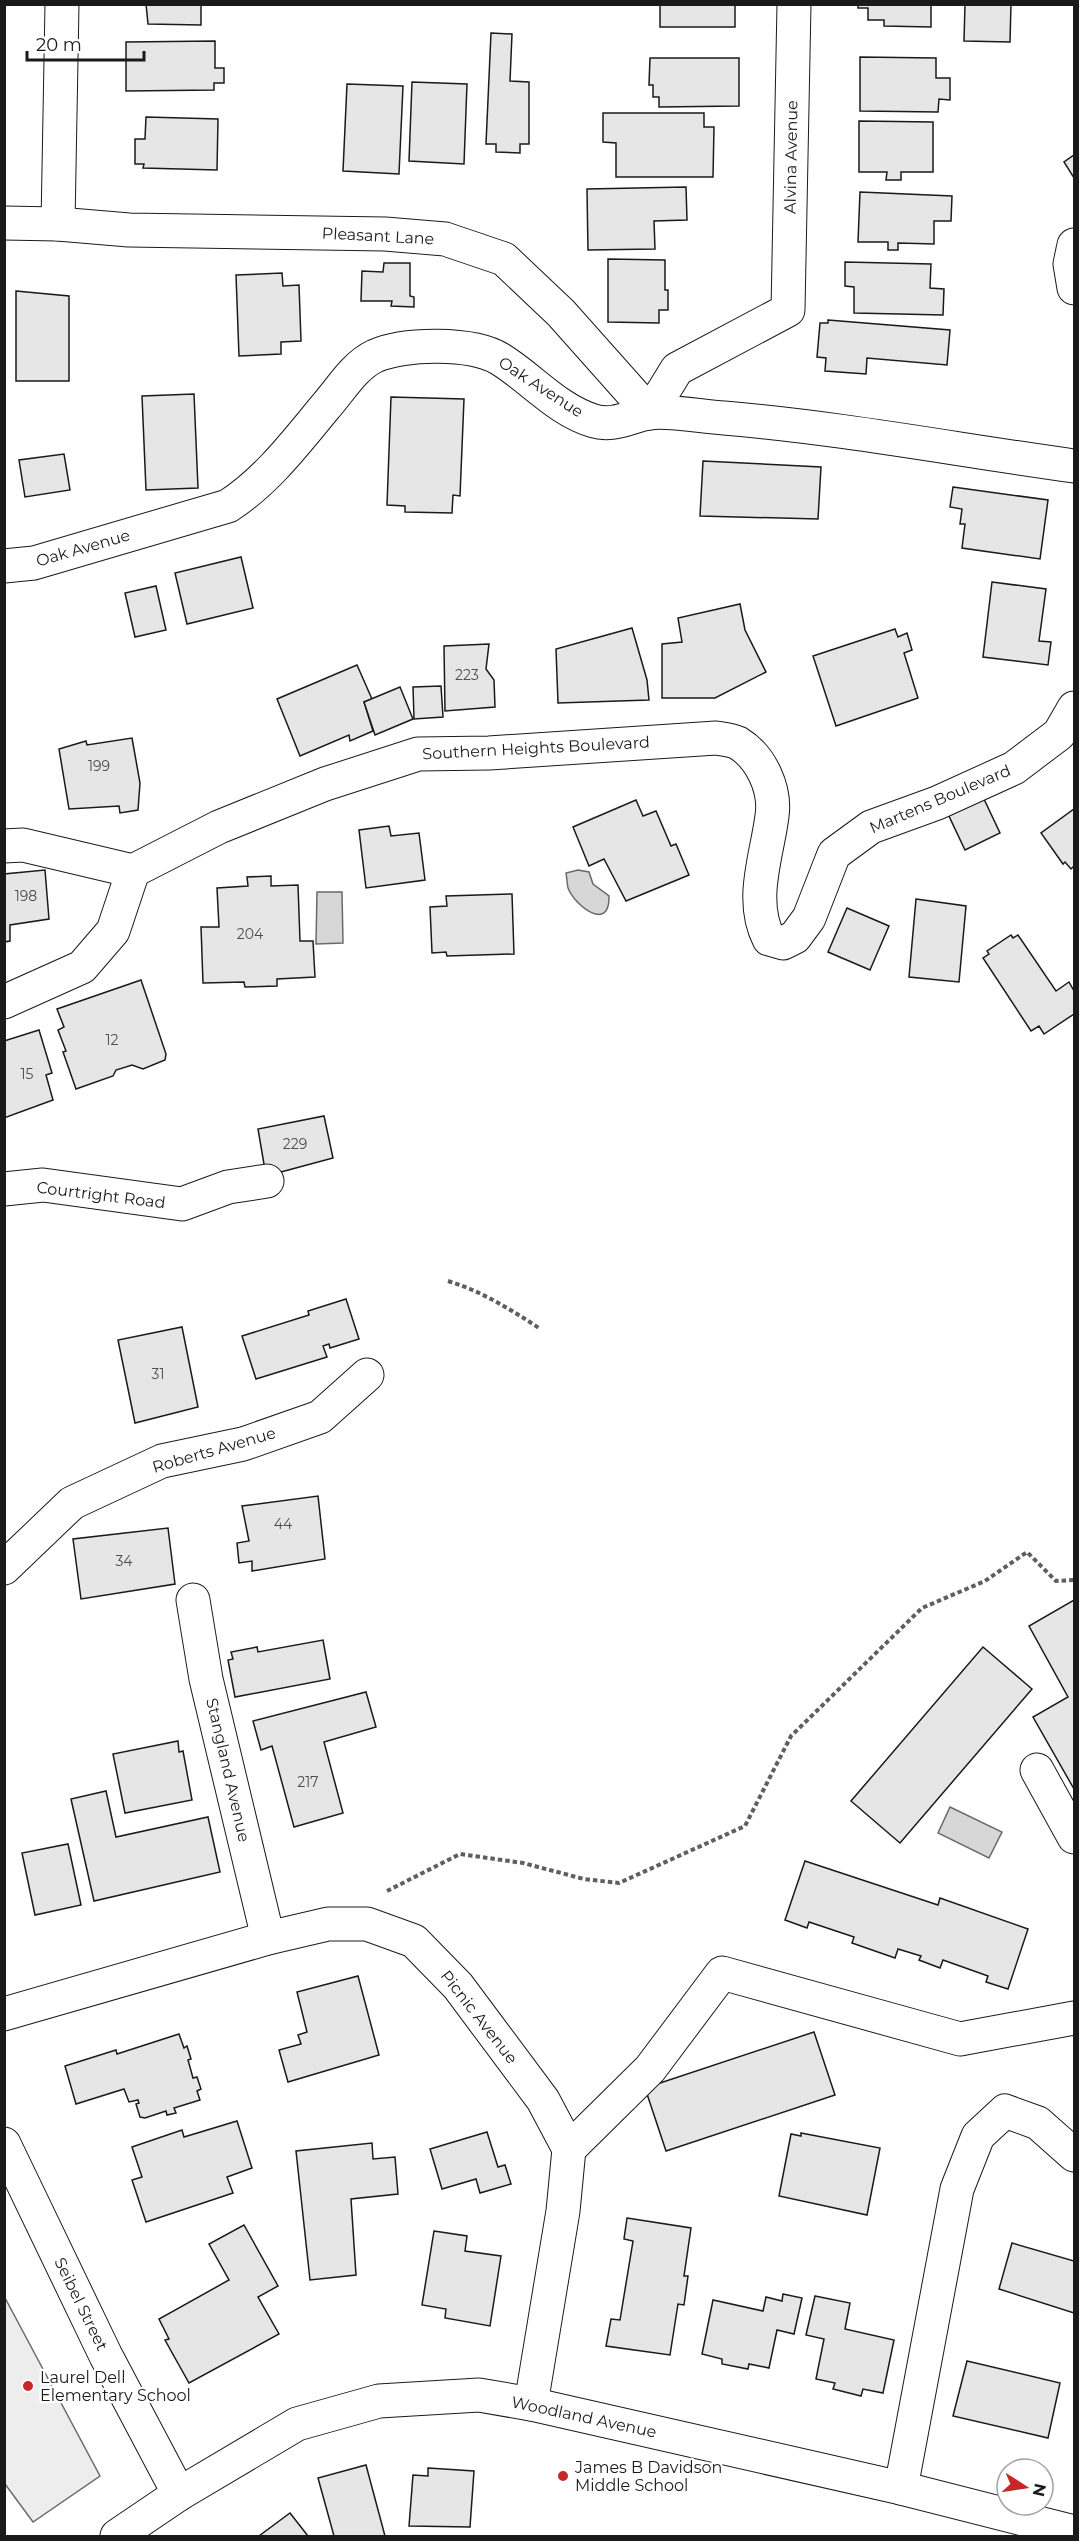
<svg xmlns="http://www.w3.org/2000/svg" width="1079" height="2541" viewBox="0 0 1079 2541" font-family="Montserrat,sans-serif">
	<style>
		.built { fill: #ededed; stroke: #6a6a6a; stroke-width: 1.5 }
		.water { fill: #d7d7d7; stroke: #6a6a6a; stroke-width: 1.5 }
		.building { fill: #e6e6e6; stroke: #1a1a1a; stroke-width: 1.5 }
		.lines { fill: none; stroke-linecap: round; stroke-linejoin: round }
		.minor-casing { stroke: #1a1a1a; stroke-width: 35 }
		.path { stroke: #5f5f5f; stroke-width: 4; stroke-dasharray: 4.5 3; stroke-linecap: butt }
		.minor { stroke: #fff; stroke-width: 33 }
		.poi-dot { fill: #c62828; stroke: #fff; stroke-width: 2 }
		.labels { text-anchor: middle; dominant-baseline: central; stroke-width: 4.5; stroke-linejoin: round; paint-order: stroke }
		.number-label { font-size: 14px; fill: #4d4d4d }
		.street-label { font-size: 16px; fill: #1a1a1a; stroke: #fff }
		.poi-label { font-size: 16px; fill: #1a1a1a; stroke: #fff; text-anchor: start }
	</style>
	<rect width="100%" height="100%" fill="#fff"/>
	<path class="built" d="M4,2296l96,180 -67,46 -28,-38z"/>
	<g class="water">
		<path d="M578,870l11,2 4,12 16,12c1,37 -34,10 -41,-8 -1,-4 -1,-10 -2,-15z"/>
		<path d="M317,892h25l1,51 -27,1z"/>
		<path d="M950,1807l52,25 -13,26 -51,-25z"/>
	</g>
	<g class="building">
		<path d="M146,4h55v21l-53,-1z"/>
		<rect x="660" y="4" width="75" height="23"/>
		<path d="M858,4h73v23l-47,-1v-6h-16v-12h-10z"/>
		<path d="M965,4h46l-1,38 -46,-1z"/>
		<path d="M491,33l21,1 -2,47 19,1v62h-9v9l-24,-1v-8h-10z"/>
		<path d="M215,41v27h9v15h-10v7l-88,1v-49z"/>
		<path d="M860,57l76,1v20h14v22l-11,-1 -1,13 -78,-1z"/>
		<path d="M650,58h89v48l-80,1v-10h-6v-12h-4z"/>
		<path d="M412,82l55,2 -3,80 -55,-3z"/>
		<path d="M347,84l56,2 -4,88 -56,-3z"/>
		<path d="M603,113h101v14h10l-1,50h-97v-34l-13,-1z"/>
		<path d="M146,117l72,2 -1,51 -74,-2 1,-4h-9v-25h10z"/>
		<path d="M859,121l74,1v50h-32v8h-15l1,-8h-28z"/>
		<path d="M1074,155v23l-10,-16z"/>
		<path d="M686,187l1,33 -33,1 1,28 -67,1 -1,-61z"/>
		<path d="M860,192l92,4 -1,25h-17v23l-36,-1v7h-10v-8h-30z"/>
		<path d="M608,259l57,1v30h3v20h-9v13l-51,-1z"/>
		<path d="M845,262l86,2 -1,24 14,1 -1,26 -89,-2v-26l-9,-1z"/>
		<path d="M384,263h26v33l4,1v10l-23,-1 1,-5h-31l1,-30 21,1z"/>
		<path d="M282,273l1,13 16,-1 2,56 -20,1v12l-42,2 -3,-81z"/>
		<path d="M16,291l53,5v85h-53z"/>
		<path d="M828,320l122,10 -3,35 -80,-7 -1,16 -41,-3 1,-13 -9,-1 3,-34h8z"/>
		<path d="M194,394l4,94 -52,2 -4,-94z"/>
		<path d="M391,397l73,2 -4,97 -7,-1 -1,18 -47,-1v-6l-18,-1z"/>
		<path d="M64,454l6,36 -45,7 -6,-37z"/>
		<path d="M703,461l118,6 -3,52 -118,-3z"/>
		<path d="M953,487l95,13 -8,59 -78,-11 3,-24h-5l2,-15 -12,-2z"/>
		<path d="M241,557l12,51 -66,16 -12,-51z"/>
		<path d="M992,582l54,7 -7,52 12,1 -3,23 -65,-8z"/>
		<path d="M156,586l10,44 -31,7 -10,-44z"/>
		<path d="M740,604l5,26 21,42 -51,26h-53v-54l20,-2 -4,-24z"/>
		<path d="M632,628l15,52 2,20 -91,3 -2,-54z"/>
		<path d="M895,629l3,8 9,-4 5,17 -8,3 14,45 -82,28 -23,-70z"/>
		<path d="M489,644l-3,25 8,11 1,27 -50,4 -1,-65z"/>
		<path d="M357,665l15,34 -8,3 9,29 -23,10 -1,-6 -49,21 -23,-57z"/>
		<path d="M441,686l2,31 -29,2 -1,-32z"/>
		<path d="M400,687l13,32 -38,16 -11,-33z"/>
		<path d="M132,738l8,45 -2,27 -18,3 -1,-7 -50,3 -10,-60 27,-8 1,4z"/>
		<path d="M983,797l17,36 -35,17 -17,-36z"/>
		<path d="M636,800l7,16 13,-5 15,35 5,-2 13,31 -63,26 -22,-42 -15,7 -16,-39z"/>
		<path d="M1074,809v57l-3,3 -6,-7 -2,2 -22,-31z"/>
		<path d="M389,826l2,10 28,-3 6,47 -59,8 -7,-58z"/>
		<path d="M45,870l4,49 -39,6v16l-6,1v-68z"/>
		<path d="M271,876v10l27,-1 2,56h13l2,36 -38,2v7l-32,1 -1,-5 -41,1 -2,-56h18l-2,-39 31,-2 -1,-9z"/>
		<path d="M512,894l2,60 -67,2 -1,-4 -14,1 -2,-46 17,-1 -1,-10z"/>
		<path d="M916,899l50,7 -7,76 -50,-5z"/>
		<path d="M847,908l42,18 -19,44 -42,-18z"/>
		<path d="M1011,935l2,3 5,-3 38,56 13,-9 5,9v23l-30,20 -5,-8 -8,5 -48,-73 6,-4 -2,-3z"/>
		<path d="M141,980l25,74 -1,6 -22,9 -11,-4 -16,5 -3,6 -37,13 -13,-37 3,-1 -8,-21 6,-3 -7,-18z"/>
		<path d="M39,1030l13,43 -6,2 7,25 -49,18v-77z"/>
		<path d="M324,1116l9,42 -67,18 -8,-47z"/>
		<path d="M346,1299l13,40 -29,9 -1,-4 -6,2 4,11 -71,22 -14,-43 67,-21 -1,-4z"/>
		<path d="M182,1327l16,80 -63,16 -17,-83z"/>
		<path d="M318,1496l7,63 -73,12v-10l-13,2 -2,-20 12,-2 -7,-35z"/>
		<path d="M168,1528l7,56 -94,15 -8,-60z"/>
		<path d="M1074,1600v189l-41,-72 35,-20 -39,-71z"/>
		<path d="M323,1640l7,39 -95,18 -7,-37 5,-1 -2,-7 26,-5 1,5z"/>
		<path d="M983,1647l49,42 -132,154 -49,-42z"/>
		<path d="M366,1692l10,35 -52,15 19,71 -49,14 -22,-81 -11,4 -8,-29z"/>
		<path d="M178,1741l1,11 4,-1 9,49 -67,13 -12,-59z"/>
		<path d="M106,1791l10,46 92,-20 12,55 -126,29 -23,-102z"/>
		<path d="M68,1844l13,61 -46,10 -13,-62z"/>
		<path d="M805,1861l133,44 2,-7 88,31 -20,60 -22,-7 2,-6 -45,-16 -3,8 -21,-8 2,-4 -23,-7 -3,9 -43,-15 2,-6 -45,-15 -2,6 -22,-8z"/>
		<path d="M358,1976l21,79 -91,27 -9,-32 22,-6 -3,-9 9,-3 -10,-40z"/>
		<path d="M814,2032l21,63 -169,56 -21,-63z"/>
		<path d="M179,2034l5,14 3,-2 4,13 -3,1 5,18 4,-1 4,12 -4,2 3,9 -26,8 2,5 -9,2 -1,-4 -21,7 -5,-1 -4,-13 3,-1 -1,-3 -9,2 -5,-13 -48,15 -11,-38 51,-16 1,4z"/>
		<path d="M237,2121l15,47 -25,9 6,16 -87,29 -14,-42 10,-3 -10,-30 50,-17 2,7z"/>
		<path d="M487,2132l11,35 7,-2 6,19 -31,9 -4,-14 -34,10 -12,-40z"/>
		<path d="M801,2133l79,15 -13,67 -88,-19 12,-62 10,2z"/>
		<path d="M372,2143l1,16 22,-2 3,37 -47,5 5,76 -46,5 -14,-129z"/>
		<path d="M627,2218l64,10 -7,48h4l-4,29 -6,-1 -8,51 -64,-9 5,-27 9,1 13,-79 -9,-2z"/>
		<path d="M244,2225l34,61 -20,11 21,37 -90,49 -24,-43 4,-1 -10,-20 70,-39 -20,-36z"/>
		<path d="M434,2231l33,5 -2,15 36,5 -11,70 -45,-8 1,-9 -24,-4z"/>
		<path d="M1012,2243l62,18v52l-75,-24z"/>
		<path d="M783,2294l19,4 -8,36 -17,-4 -8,38 -20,-4 -1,5 -26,-5v-5l-20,-5 11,-54 50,11 3,-14 16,4z"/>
		<path d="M815,2296l35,7 -5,26 49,11 -11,53 -20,-4 -2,7 -28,-7 2,-6 -19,-4 8,-40 -18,-4z"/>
		<path d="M967,2361l93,22 -12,55 -95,-22z"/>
		<path d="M366,2465l19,71h-51l-16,-58z"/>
		<path d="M428,2468l46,3 -4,56 -61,-1 4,-51 15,1z"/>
		<path d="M290,2513l18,23h-49z"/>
	</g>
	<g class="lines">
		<g class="minor-casing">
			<g id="minor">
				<path d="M4,223l54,1 71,6 256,4 60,5 59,20 57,54 89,100 27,-44 111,-59 6,-306"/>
				<path d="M58,224l4,-220"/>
				<path d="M1074,245l-4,19 4,24"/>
				<path d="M4,566l30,-3 194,-57c39,-25 68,-64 98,-100 15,-17 28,-40 49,-50 29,-13 97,-14 125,3 31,19 57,51 94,62 19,6 37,-5 55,-8 20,-3 54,4 75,5 118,10 234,32 350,48"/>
				<path d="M4,846l19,-1 110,26 86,-44 106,-43 93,-30 71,-1 227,-15c7,1 16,2 22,5 23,14 38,46 34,73 -5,40 -23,84 -3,123l14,4 12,-6 14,-19 25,-64 37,-27 66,-24 77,-35 45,-34 15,-26"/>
				<path d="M4,1002l78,-35 31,-36 20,-60"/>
				<path d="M4,1189l39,-4 139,19 46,-17 39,-6"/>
				<path d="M4,1568l68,-65 90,-42 81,-17 77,-27 47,-42"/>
				<path d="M193,1600l13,79 62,259"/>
				<path d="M1037,1770l37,67"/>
				<path d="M4,2014l264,-76 60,-14h39l47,17 44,45 85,114 26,49 -6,62 -32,193"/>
				<path d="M4,2144l102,212 73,138"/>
				<path d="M569,2149l81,-80 72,-96 238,66 114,-21"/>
				<path d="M901,2488l56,-299 21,-53 27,-25 33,12 36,32"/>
				<path d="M117,2536l62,-42 118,-70 82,-23 100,-6 52,9 370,84 173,44"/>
			</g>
		</g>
		<g class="path">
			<path d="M448,1281c33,10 62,28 91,47"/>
			<path d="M387,1891l73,-37 63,9 61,16 35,4 126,-57 46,-90 131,-128 63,-27 42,-29 29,29 18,-1"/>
		</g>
		<use href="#minor" class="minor"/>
	</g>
	<g class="poi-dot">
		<circle cx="28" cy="2386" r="6"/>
		<circle cx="563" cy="2476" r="6"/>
	</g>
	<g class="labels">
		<g class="number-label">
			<text x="467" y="675">223</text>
			<text x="99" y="766">199</text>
			<text x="26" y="896">198</text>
			<text x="250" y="934">204</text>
			<text x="112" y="1040">12</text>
			<text x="27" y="1074">15</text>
			<text x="295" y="1144">229</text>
			<text x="158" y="1374">31</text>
			<text x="283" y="1524">44</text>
			<text x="124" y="1561">34</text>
			<text x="308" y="1782">217</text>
		</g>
		<g class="street-label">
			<text transform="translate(791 157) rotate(-89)">Alvina Avenue</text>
			<text transform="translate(378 236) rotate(3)">Pleasant Lane</text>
			<text transform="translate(541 387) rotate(33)">Oak Avenue</text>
			<text transform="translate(83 548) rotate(-16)">Oak Avenue</text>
			<text transform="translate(536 748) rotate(-3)">Southern Heights Boulevard</text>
			<text transform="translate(940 799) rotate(-23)">Martens Boulevard</text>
			<text transform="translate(101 1195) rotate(7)">Courtright Road</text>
			<text transform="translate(214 1450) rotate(-16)">Roberts Avenue</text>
			<text transform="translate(228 1770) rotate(77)">Stangland Avenue</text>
			<text transform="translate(479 2017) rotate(52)">Picnic Avenue</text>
			<text transform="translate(81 2304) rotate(64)">Seibel Street</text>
			<text transform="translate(584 2417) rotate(12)">Woodland Avenue</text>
		</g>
		<g class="poi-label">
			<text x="40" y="2377">Laurel Dell<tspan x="40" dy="18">Elementary School</tspan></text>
			<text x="575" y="2467">James B Davidson<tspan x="575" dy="18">Middle School</tspan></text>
		</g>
	</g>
	<rect width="1079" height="2541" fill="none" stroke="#1a1a1a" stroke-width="12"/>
	<g transform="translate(1025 2487) rotate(102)"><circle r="28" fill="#ffffff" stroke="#a3a3a3" stroke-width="1.5"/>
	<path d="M0-4.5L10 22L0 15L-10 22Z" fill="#c62828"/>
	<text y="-9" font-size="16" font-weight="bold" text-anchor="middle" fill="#1a1a1a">N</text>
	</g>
	<path d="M27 51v9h117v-9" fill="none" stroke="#1a1a1a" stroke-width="3"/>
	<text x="36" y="51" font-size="18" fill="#1a1a1a" stroke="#ffffff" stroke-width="4.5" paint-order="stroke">20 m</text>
</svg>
